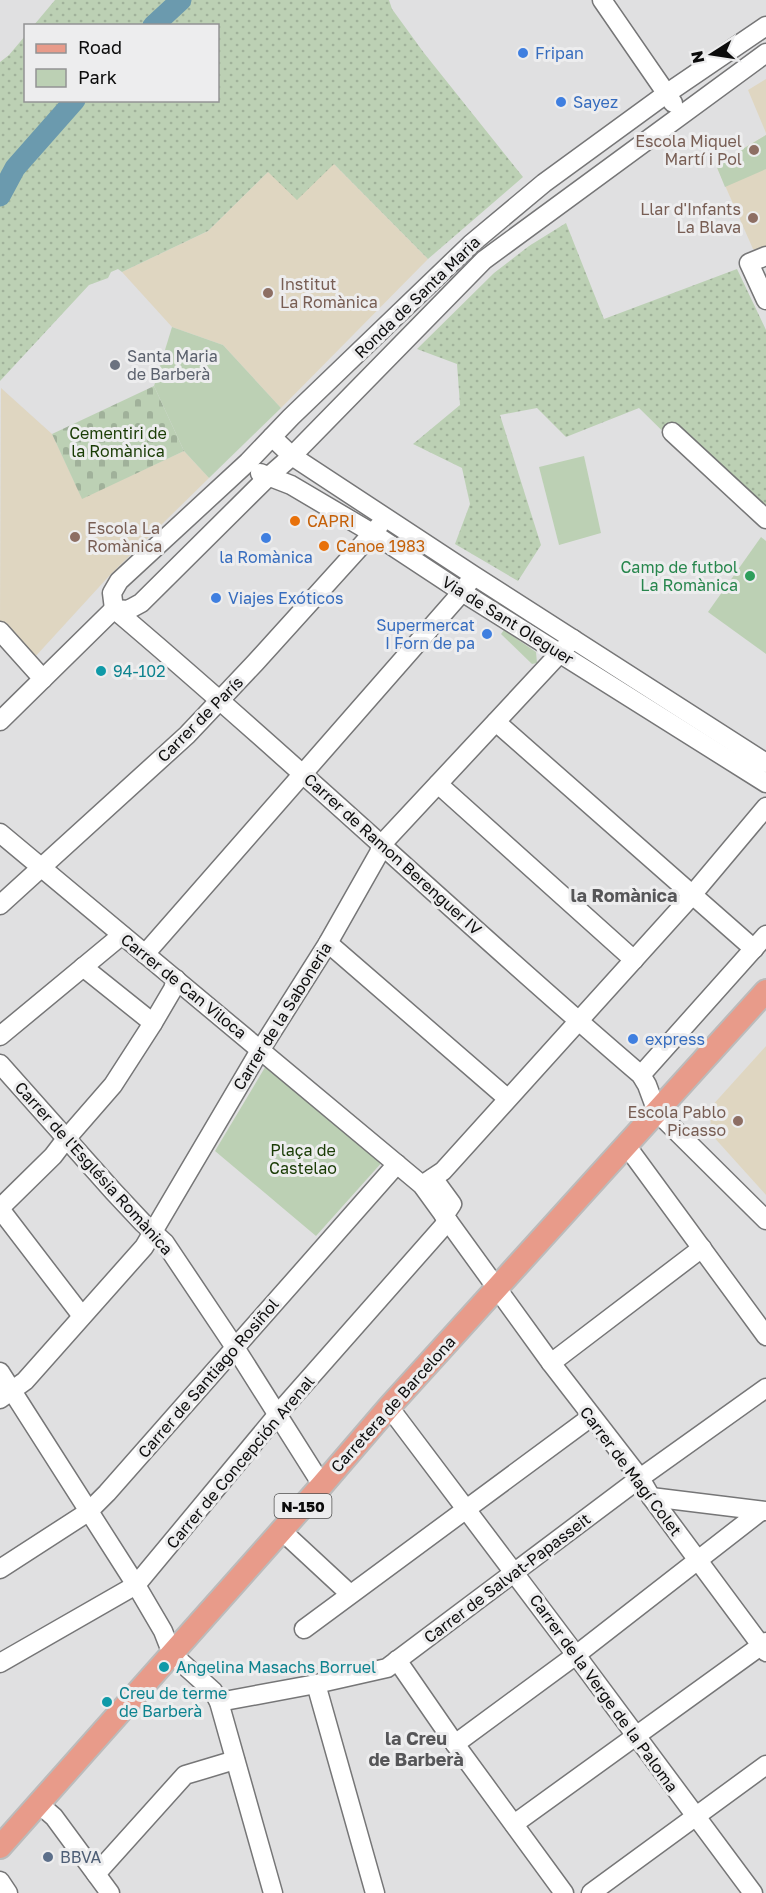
<svg xmlns="http://www.w3.org/2000/svg" width="766" height="1893" viewBox="0 0 766 1893" font-family="'Golos Text',sans-serif">
	<style>
		.education { fill: #dfd6c1 }
		.grass { fill: url(#grass-dots) }
		.cemetery { fill: url(#cemetery-stones) }
		.park { fill: #bcd0b4 }
		.lines { fill: none; stroke-linecap: round; stroke-linejoin: round }
		.river { stroke: #6b9aae; stroke-width: 21 }
		.minor-casing { stroke: #767677; stroke-width: 21 }
		.major-casing { stroke: #bbb; stroke-width: 26 }
		.minor { stroke: #fff; stroke-width: 18 }
		.major { stroke: #e89b8a; stroke-width: 22 }
		.shop-dot { fill: #3f7fe0; stroke: #ededee; stroke-width: 2 }
		.education-dot { fill: #8d6e63; stroke: #ededee; stroke-width: 2 }
		.worship-dot { fill: #6b7280; stroke: #ededee; stroke-width: 2 }
		.food-dot { fill: #e8710a; stroke: #ededee; stroke-width: 2 }
		.leisure-dot { fill: #2e9e5b; stroke: #ededee; stroke-width: 2 }
		.culture-dot { fill: #0f9aa8; stroke: #ededee; stroke-width: 2 }
		.service-dot { fill: #5c6f8a; stroke: #ededee; stroke-width: 2 }
		.labels { text-anchor: middle; dominant-baseline: central; stroke-width: 6; stroke-linejoin: round; paint-order: stroke }
		.shield { fill: #ededee; stroke: #505050; stroke-width: 1.5 }
		.shield-label { font-size: 15px; font-weight: bold; fill: #0c0c0c }
		.shop-label { font-size: 16px; fill: #366cbe; stroke: #ededee; text-anchor: start }
		.education-label { font-size: 16px; fill: #785e54; stroke: #ededee; text-anchor: end }
		.street-label { font-size: 16px; fill: #0c0c0c; stroke: #ededee }
		.worship-label { font-size: 16px; fill: #5b616d; stroke: #ededee; text-anchor: start }
		.park-label { font-size: 16px; fill: #193b04; stroke: #ededee }
		.food-label { font-size: 16px; fill: #c56008; stroke: #ededee; text-anchor: start }
		.leisure-label { font-size: 16px; fill: #27864d; stroke: #ededee; text-anchor: end }
		.culture-label { font-size: 16px; fill: #0d838f; stroke: #ededee; text-anchor: start }
		.service-label { font-size: 16px; fill: #4e5e75; stroke: #ededee; text-anchor: start }
		.neighbourhood-label { font-size: 18px; font-weight: bold; fill: #565658; stroke: #ededee }
	</style>
	<defs>
		<pattern id="grass-dots" width="8" height="8" patternUnits="userSpaceOnUse" patternTransform="scale(1.5)"><rect width="8" height="8" fill="#bcd0b4"/><path d="M2 2h.1M6 6h.1" fill="none" stroke="#a0b19a" stroke-width="1.8" stroke-linecap="round"/></pattern>
		<pattern id="cemetery-stones" width="16" height="16" patternUnits="userSpaceOnUse" patternTransform="scale(1.5)"><rect width="16" height="16" fill="#bcd0b4"/><path d="M2 7V4a2 2 0 0 1 4 0v3zM10 15v-3a2 2 0 0 1 4 0v3z" fill="#a0b19a"/></pattern>
	</defs>
	<rect width="100%" height="100%" fill="#e0e0e1"/>
	<g class="education">
		<path d="M766,79v54l-18,-43z"/>
		<path d="M766,135v113l-8,3 -5,-2 -37,-84z"/>
		<path d="M334,164l94,95 -147,149 -58,-63 -51,-18 -50,-55 86,-41 61,-60z"/>
		<path d="M1,388l51,46 30,64 102,-47 25,27 -99,97 -76,83 -34,-36z"/>
		<path d="M766,1046v149l-55,-61 -1,-26z"/>
	</g>
	<g class="grass">
		<path d="M55,0h334l3,9 32,44 99,124 -95,82 -94,-95 -37,36 -29,-28 -60,59 -86,41 -4,-3 -7,3 -3,6 -19,7 -89,96v-319l9,-7 16,-19 1,64h192v-74l-184,-1z"/>
		<path d="M566,223l38,96 133,-50 29,61v191l-18,-6 -109,-107 -73,29 -29,-29 -37,7 41,130 -23,36 -63,-37 15,-40 -8,-36 -49,-24 47,-39 -3,-41 -40,-15 77,-76 35,-27z"/>
	</g>
	<path class="cemetery" d="M154,386l30,65 -102,48 -30,-65z"/>
	<g class="park">
		<path d="M766,135v34l-41,18 -9,-22z"/>
		<path d="M172,327l51,18 58,63 -72,70 -25,-27 -30,-65z"/>
		<path d="M584,456l17,77 -42,12 -20,-78z"/>
		<path d="M761,537l5,4v113l-58,-42z"/>
		<path d="M504,630l32,22 1,11 -5,1 -31,-30z"/>
		<path d="M267,1064l117,96 -68,76 -101,-85z"/>
	</g>
	<g class="lines">
		<g class="river">
			<path d="M153,26l28,-26"/>
			<path d="M0,196l15,-28 60,-68"/>
		</g>
		<g class="minor-casing">
			<g id="minor">
				<path d="M602,0l71,103"/>
				<path d="M766,256l-17,7 17,37"/>
				<path d="M672,432l94,87"/>
				<path d="M272,437l20,19 181,119 293,188"/>
				<path d="M260,473l31,12 83,49 88,58 304,191"/>
				<path d="M114,609c179,151 348,313 527,466l6,10 10,27 109,108"/>
				<path d="M114,609l-2,-16 7,-12 129,-119 43,-45 180,-173 73,-61 122,-89 100,-68"/>
				<path d="M114,609l14,1 13,-7 127,-126 24,-21 192,-196 282,-207"/>
				<path d="M0,631l43,48"/>
				<path d="M0,721l114,-112"/>
				<path d="M496,722l258,227"/>
				<path d="M438,784l196,176"/>
				<path d="M0,833l422,352 129,178 89,115 11,19 115,155"/>
				<path d="M0,905l187,-170 68,-72 124,-137"/>
				<path d="M328,943l179,155"/>
				<path d="M145,954l317,-362 7,-10"/>
				<path d="M83,967l70,56"/>
				<path d="M0,1036l122,-101"/>
				<path d="M0,1064l113,127 30,32 22,20 71,106 86,136"/>
				<path d="M641,1075l125,-140"/>
				<path d="M626,1145l140,191"/>
				<path d="M433,1178l19,26 -8,12"/>
				<path d="M422,1185l21,-14 244,-270 79,-94"/>
				<path d="M0,1208l53,-52 13,-17 47,-54 40,-62 20,-34 3,-10"/>
				<path d="M0,1209l82,107"/>
				<path d="M551,1363l151,-115"/>
				<path d="M0,1372l136,213 27,46 9,23 41,37 6,11 54,191"/>
				<path d="M0,1399l25,-18 119,-134 112,-190 72,-114 51,-90 2,-8 192,-206"/>
				<path d="M389,1407l187,248 177,238"/>
				<path d="M651,1497l114,14"/>
				<path d="M282,1531l68,63"/>
				<path d="M0,1569l88,-57 19,-19 290,-329"/>
				<path d="M304,1629l287,-212"/>
				<path d="M397,1660l58,84 109,149"/>
				<path d="M0,1663l136,-78 147,-177 165,-187"/>
				<path d="M316,1684l59,209"/>
				<path d="M219,1702l97,-18 71,-16 253,-190 126,-90"/>
				<path d="M455,1744l121,-89 185,-144"/>
				<path d="M38,1803l16,14 56,76"/>
				<path d="M514,1824l252,-182"/>
				<path d="M96,1874l89,-99 50,-15"/>
				<path d="M0,1881l8,12"/>
				<path d="M591,1893l175,-128"/>
			</g>
		</g>
		<g class="major-casing">
			<path id="major" d="M0,1847l322,-362 67,-78 377,-416"/>
		</g>
		<use href="#minor" class="minor"/>
		<use href="#major" class="major"/>
	</g>
	<g class="shop-dot">
		<circle cx="523" cy="53" r="6"/>
		<circle cx="561" cy="102" r="6"/>
		<circle cx="266" cy="538" r="6"/>
		<circle cx="216" cy="598" r="6"/>
		<circle cx="487" cy="634" r="6"/>
		<circle cx="633" cy="1039" r="6"/>
	</g>
	<g class="education-dot">
		<circle cx="754" cy="150" r="6"/>
		<circle cx="753" cy="218" r="6"/>
		<circle cx="268" cy="293" r="6"/>
		<circle cx="75" cy="537" r="6"/>
		<circle cx="738" cy="1121" r="6"/>
	</g>
	<circle class="worship-dot" cx="115" cy="365" r="6"/>
	<g class="food-dot">
		<circle cx="295" cy="521" r="6"/>
		<circle cx="324" cy="546" r="6"/>
	</g>
	<circle class="leisure-dot" cx="750" cy="576" r="6"/>
	<g class="culture-dot">
		<circle cx="101" cy="671" r="6"/>
		<circle cx="164" cy="1667" r="6"/>
		<circle cx="107" cy="1702" r="6"/>
	</g>
	<circle class="service-dot" cx="48" cy="1857" r="6"/>
	<g class="labels">
		<rect class="shield" x="274.5" y="1494" width="57" height="24" rx="4.5"/>
		<g class="shield-label">
			<text x="303" y="1506">N-150</text>
		</g>
		<g class="shop-label">
			<text x="535" y="53">Fripan</text>
			<text x="573" y="102">Sayez</text>
			<text x="266" y="557" text-anchor="middle">la Romànica</text>
			<text x="228" y="598">Viajes Exóticos</text>
			<text x="475" y="625" text-anchor="end">Supermercat<tspan x="475" dy="18">I Forn de pa</tspan></text>
			<text x="645" y="1039">express</text>
		</g>
		<g class="education-label">
			<text x="742" y="141">Escola Miquel<tspan x="742" dy="18">Martí i Pol</tspan></text>
			<text x="741" y="209">Llar d'Infants<tspan x="741" dy="18">La Blava</tspan></text>
			<text x="280" y="284" text-anchor="start">Institut<tspan x="280" dy="18">La Romànica</tspan></text>
			<text x="87" y="528" text-anchor="start">Escola La<tspan x="87" dy="18">Romànica</tspan></text>
			<text x="726" y="1112">Escola Pablo<tspan x="726" dy="18">Picasso</tspan></text>
		</g>
		<g class="street-label">
			<text transform="translate(417 297) rotate(-44)">Ronda de Santa Maria</text>
			<text transform="translate(508 620) rotate(32)">Via de Sant Oleguer</text>
			<text transform="translate(200 719) rotate(-45)">Carrer de París</text>
			<text transform="translate(393 854) rotate(42)">Carrer de Ramon Berenguer IV</text>
			<text transform="translate(184 986) rotate(39)">Carrer de Can Viloca</text>
			<text transform="translate(282 1016) rotate(-58)">Carrer de la Saboneria</text>
			<text transform="translate(94 1168) rotate(48)">Carrer de l'Església Romànica</text>
			<text transform="translate(208 1378) rotate(-49)">Carrer de Santiago Rosiñol</text>
			<text transform="translate(393 1404) rotate(-48)">Carretera de Barcelona</text>
			<text transform="translate(240 1462) rotate(-50)">Carrer de Concepción Arenal</text>
			<text transform="translate(631 1471) rotate(53)">Carrer de Magí Colet</text>
			<text transform="translate(507 1578) rotate(-37)">Carrer de Salvat-Papasseit</text>
			<text transform="translate(604 1693) rotate(54)">Carrer de la Verge de la Paloma</text>
		</g>
		<g class="worship-label">
			<text x="127" y="356">Santa Maria<tspan x="127" dy="18">de Barberà</tspan></text>
		</g>
		<g class="park-label">
			<text x="118" y="433">Cementiri de<tspan x="118" dy="18">la Romànica</tspan></text>
			<text x="303" y="1150">Plaça de<tspan x="303" dy="18">Castelao</tspan></text>
		</g>
		<g class="food-label">
			<text x="307" y="521">CAPRI</text>
			<text x="336" y="546">Canoe 1983</text>
		</g>
		<g class="leisure-label">
			<text x="738" y="567">Camp de futbol<tspan x="738" dy="18">La Romànica</tspan></text>
		</g>
		<g class="culture-label">
			<text x="113" y="671">94-102</text>
			<text x="176" y="1667">Angelina Masachs Borruel</text>
			<text x="119" y="1693">Creu de terme<tspan x="119" dy="18">de Barberà</tspan></text>
		</g>
		<g class="service-label">
			<text x="60" y="1857">BBVA</text>
		</g>
		<g class="neighbourhood-label">
			<text x="624" y="895">la Romànica</text>
			<text x="416" y="1738">la Creu<tspan x="416" dy="21">de Barberà</tspan></text>
		</g>
	</g>
	<rect x="24" y="24" width="195" height="78" fill="#ededee" stroke="#939394" stroke-width="1.5"/>
	<rect x="36" y="44" width="30" height="9" fill="#e89b8a" stroke="#939394" stroke-width="1.5"/>
	<text x="78" y="54" font-size="18" fill="#0c0c0c">Road</text>
	<rect x="36" y="69" width="30" height="18" fill="#bcd0b4" stroke="#939394" stroke-width="1.5"/>
	<text x="78" y="84" font-size="18" fill="#0c0c0c">Park</text>
	<g transform="translate(712 54) rotate(258)" stroke="#ededee" stroke-width="4.5" paint-order="stroke">
	<path d="M0-4.5L10 22L0 15L-10 22Z" fill="#0c0c0c"/>
	<text y="-9" font-size="16" font-weight="bold" text-anchor="middle" fill="#0c0c0c">N</text>
	</g>
</svg>
